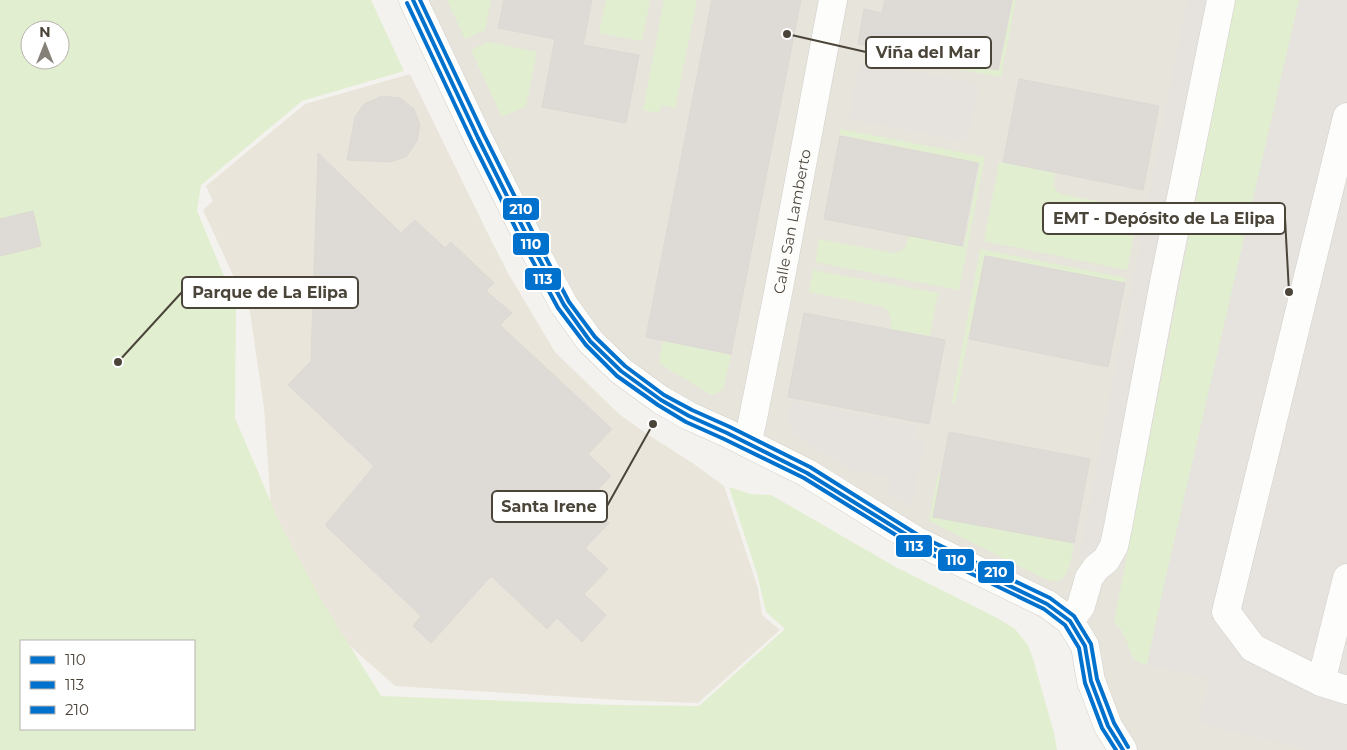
<svg xmlns="http://www.w3.org/2000/svg" width="1347" height="750" viewBox="0 0 1347 750" font-family="Montserrat,sans-serif">
	<style>
		.residential { fill: #e7e4dc }
		.industrial { fill: #e6e2de }
		.education { fill: #eae5da }
		.green { fill: #e1eecf; fill-rule: evenodd }
		.parking { fill: #e6e3df }
		.building { fill: #dedbd6; stroke: #dcd9d4 }
		.lines { fill: none; stroke-linecap: round; stroke-linejoin: round }
		.minor-casing { stroke: #d2d0cb; stroke-width: 29 }
		.minor { stroke: #fdfdfc; stroke-width: 28 }
		.bus-1-casing { stroke: #fff; stroke-width: 8 }
		.bus-2-casing { stroke: #fff; stroke-width: 8 }
		.bus-3-casing { stroke: #fff; stroke-width: 8 }
		.bus-1 { stroke: #0072ce; stroke-width: 4 }
		.bus-2 { stroke: #0072ce; stroke-width: 4 }
		.bus-3 { stroke: #0072ce; stroke-width: 4 }
		.labels { text-anchor: middle; dominant-baseline: central; stroke-width: 4; stroke-linejoin: round; paint-order: stroke }
		.street-label { font-size: 15px; fill: #4b4439; stroke: #fff }
		.leader { fill: none; stroke: #4b4439; stroke-width: 2 }
		.callout-dot { fill: #4b4439; stroke: #fff; stroke-width: 2 }
		.callout { fill: #fff; stroke: #4b4439; stroke-width: 2 }
		.callout-label { font-size: 16px; text-anchor: middle; font-weight: bold; fill: #4b4439 }
		.line-badge { stroke: #fff; stroke-width: 2 }
		.badge-label { font-size: 14px; text-anchor: middle; font-weight: bold; fill: #fff }
	</style>
	<rect width="100%" height="100%" fill="#f4f2ee"/>
	<path class="residential" d="M413,0h934v750h-224l-53,-129 -155,-81 -325,-199z"/>
	<path class="industrial" d="M1299,0h48v750h-37l-112,-27 12,-44 -63,-15 17,-79z"/>
	<path class="education" d="M410,74l82,168 16,31 47,79 64,62 28,20 47,30 30,22 34,102 4,27 18,15 -82,73 -78,-3 -225,-14 -119,-106 -12,-172 -14,-96 -47,-102 10,-9 -7,-15 99,-82z"/>
	<g class="green">
		<path d="M0,0h371l33,71 -102,30 -101,84 -4,26 39,94 -1,113 46,108 41,75 59,95 232,9 86,1 86,-77 -19,-17 -9,-38 -28,-87 22,7 20,1 123,71 103,52 18,11 13,16 5,14 21,74 3,17h-1057zM30,30h30v30h-30zM21,641h173v88h-173z"/>
		<path d="M447,0h44l-6,30 -20,9z"/>
		<path d="M606,0h44l-8,41 -43,-8z"/>
		<path d="M664,0h33l-22,108 -14,-3 -2,8 -16,-3z"/>
		<path d="M1013,0h3l-15,77 -43,-8 1,-5 40,7z"/>
		<path d="M1235,0h64l-135,585 -17,79c-18,-1 -16,-16 -23,-29 -2,-5 -6,-9 -10,-13z"/>
		<path d="M488,42l49,10 -11,54 -24,11 -31,-67z"/>
		<path d="M840,129l145,28 -26,133 -144,-28 4,-23 74,14c12,-2 13,-6 16,-17l55,11 16,-84 -140,-28z"/>
		<path d="M999,162l56,11c-1,9 -3,17 7,21l77,16 -12,60 -143,-29z"/>
		<path d="M980,249l146,29 -1,5 -140,-28 -30,149 -3,-1z"/>
		<path d="M813,270l125,23 -8,43 -39,-7c1,-9 0,-16 -7,-22l-75,-15z"/>
		<path d="M663,341l68,14 -8,34 -7,5h-7l-50,-31z"/>
		<path d="M938,474h3l-7,43 140,26c-2,10 -4,34 -15,37 -4,2 -8,0 -12,0l-118,-59z"/>
	</g>
	<g class="parking">
		<path d="M1187,0h21l-106,548 -24,15z"/>
		<path d="M860,61l119,23 -12,58 -118,-23z"/>
		<path d="M792,401l125,25 -3,11 11,2 -14,69 -25,-18 8,-12 -43,-8 -58,-36 -4,-16z"/>
		<path d="M1216,677l131,30v43l-142,-33z"/>
	</g>
	<g class="building">
		<path d="M504,0h88l-9,45 56,10 -13,68 -84,-16 13,-68 -57,-11z"/>
		<path d="M712,0h89l-70,354 -85,-17z"/>
		<path d="M885,0h127l-14,70 -140,-26 6,-35 18,4z"/>
		<path d="M1019,79l140,27 -16,84 -140,-28z"/>
		<path d="M382,96l18,2 14,11 6,16 -3,16 -10,15 -17,6 -43,-2 8,-43 9,-13z"/>
		<path d="M840,136l138,27 -16,83 -138,-27z"/>
		<path d="M318,153l83,80 14,-13 30,28 6,-6 43,41 -8,8 26,22 -12,12 112,104 -24,25 23,22 -24,25 22,22 -24,25 23,21 -24,25 22,21 -24,27 -25,-24 -10,11 -56,-53 -60,67 -18,-17 8,-10 -96,-91 49,-59 -86,-81 23,-24z"/>
		<path d="M33,211l8,35 -41,10v-37z"/>
		<path d="M985,256l140,27 -17,84 -139,-28z"/>
		<path d="M804,313l141,27 -16,84 -141,-27z"/>
		<path d="M949,432l141,27 -16,84 -141,-26z"/>
	</g>
	<g class="lines">
		<g class="minor-casing">
			<g id="minor">
				<path d="M413,0l65,138 51,102 35,65 26,36 31,30 40,29 28,16 38,17 80,40 108,67 132,64 23,17 15,25 6,35 17,45 15,24"/>
				<path d="M1347,117l-121,495 27,36 68,34 26,8"/>
				<path id="s1" d="M747,443l5,-20 26,-130 55,-293"/>
				<path d="M1070,621l11,-15 8,-28 7,-10 10,-8 8,-14 4,-19 46,-245 57,-282"/>
				<path d="M1321,682l26,-104"/>
			</g>
		</g>
		<use href="#minor" class="minor"/>
		<g class="bus-1-casing">
			<path id="bus-1" d="M413,0l65,138 51,102 35,65 26,36 31,30 40,29 28,16 38,17 80,40 108,67 132,64 23,17 15,25 6,35 17,45 15,24"/>
		</g>
		<g class="bus-2-casing">
			<path id="bus-2" d="M407,3l65,138 51,102 35,65 28,37 31,31 41,29 28,17 38,17 80,39 108,67 132,64 21,16 14,23 6,35 17,45 14,22"/>
		</g>
		<g class="bus-3-casing">
			<path id="bus-3" d="M420,0l64,135 51,102 34,65 26,35 30,29 39,29 28,15 38,17 80,40 108,68 132,63 24,18 17,28 6,35 17,44 14,24"/>
		</g>
		<use href="#bus-1" class="bus-1"/>
		<use href="#bus-2" class="bus-2"/>
		<use href="#bus-3" class="bus-3"/>
	</g>
	<g class="labels">
		<g class="street-label">
			<text stroke="none"><textPath href="#s1" startOffset="226">Calle San Lamberto</textPath></text>
		</g>
	</g>
	<path class="leader" d="M787 34L866 52M1289 292L1285 218M118 362L182 292M653 424L607 506"/>
	<g class="callout-dot">
		<circle cx="787" cy="34" r="5"/>
		<circle cx="1289" cy="292" r="5"/>
		<circle cx="118" cy="362" r="5"/>
		<circle cx="653" cy="424" r="5"/>
	</g>
	<g class="callout">
		<rect x="866" y="37" width="125" height="31" rx="5"/>
		<rect x="1043" y="203" width="242" height="31" rx="5"/>
		<rect x="182" y="277" width="176" height="31" rx="5"/>
		<rect x="492" y="491" width="115" height="31" rx="5"/>
	</g>
	<g class="callout-label">
		<text x="928" y="58">Viña del Mar</text>
		<text x="1164" y="224">EMT - Depósito de La Elipa</text>
		<text x="270" y="298">Parque de La Elipa</text>
		<text x="549" y="512">Santa Irene</text>
	</g>
	<g class="line-badge">
		<rect x="502" y="197" width="38" height="24" rx="5" fill="#0072ce"/>
		<rect x="512" y="232" width="38" height="24" rx="5" fill="#0072ce"/>
		<rect x="524" y="267" width="38" height="24" rx="5" fill="#0072ce"/>
		<rect x="895" y="534" width="38" height="24" rx="5" fill="#0072ce"/>
		<rect x="937" y="548" width="38" height="24" rx="5" fill="#0072ce"/>
		<rect x="977" y="560" width="38" height="24" rx="5" fill="#0072ce"/>
	</g>
	<g class="badge-label">
		<text x="521" y="214">210</text>
		<text x="531" y="249">110</text>
		<text x="543" y="284">113</text>
		<text x="914" y="551">113</text>
		<text x="956" y="565">110</text>
		<text x="996" y="577">210</text>
	</g>
	<rect x="20" y="640" width="175" height="90" fill="#ffffff" stroke="#b7b4b0"/>
	<rect x="30" y="656" width="25" height="8" fill="#0072ce" stroke="#b7b4b0"/>
	<text x="65" y="665" font-size="15" fill="#4b4439">110</text>
	<rect x="30" y="681" width="25" height="8" fill="#0072ce" stroke="#b7b4b0"/>
	<text x="65" y="690" font-size="15" fill="#4b4439">113</text>
	<rect x="30" y="706" width="25" height="8" fill="#0072ce" stroke="#b7b4b0"/>
	<text x="65" y="715" font-size="15" fill="#4b4439">210</text>
	<g transform="translate(45 45)"><circle r="24" fill="#ffffff" stroke="#b7b4b0"/>
	<path d="M0-4L9 19L0 12L-9 19Z" fill="#868178"/>
	<text y="-8" font-size="14" font-weight="bold" text-anchor="middle" fill="#4b4439">N</text>
	</g>
</svg>
